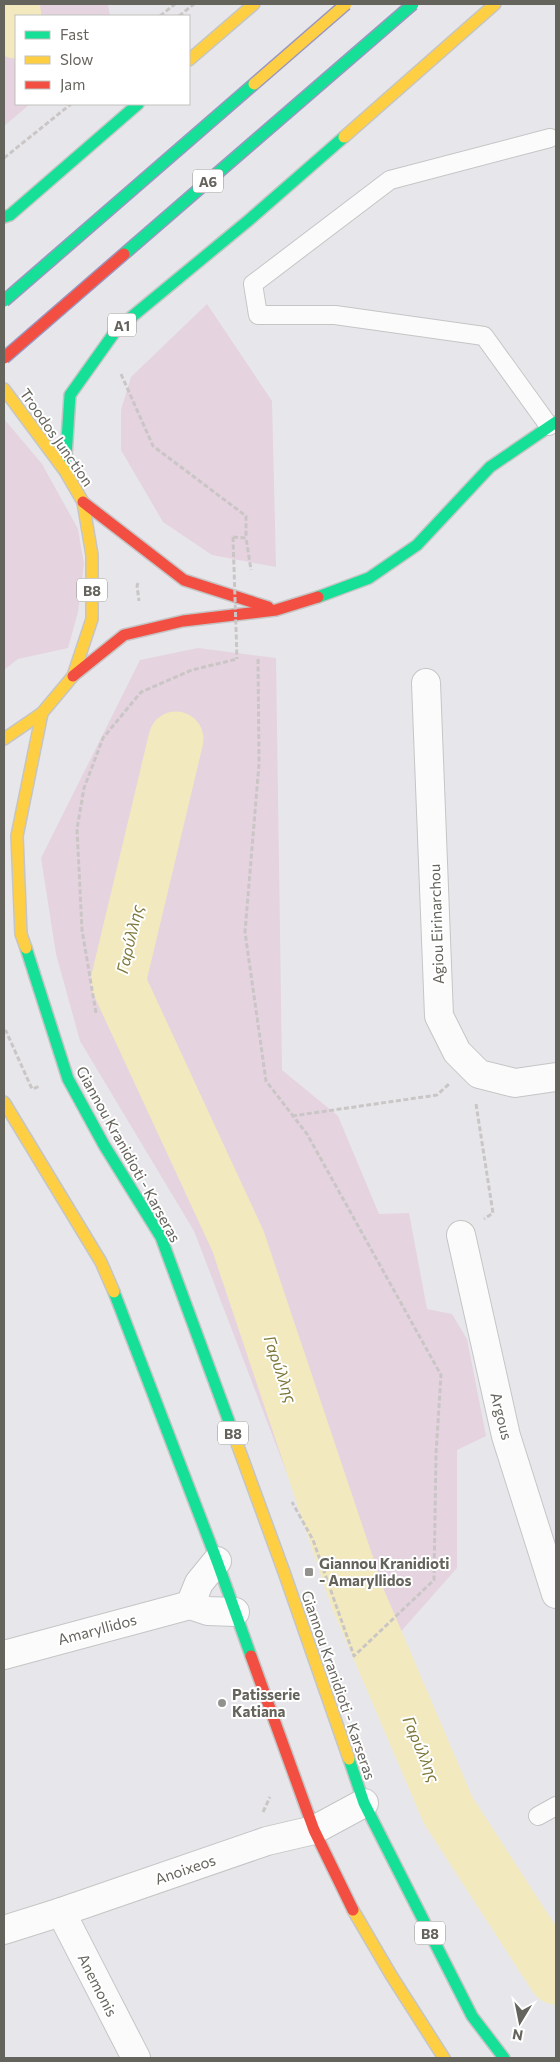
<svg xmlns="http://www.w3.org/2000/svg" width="560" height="2062" viewBox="0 0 560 2062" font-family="Commissioner,sans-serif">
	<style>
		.green { fill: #e5d3df }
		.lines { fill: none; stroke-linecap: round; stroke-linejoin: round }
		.river { stroke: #f2eabe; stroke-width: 55 }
		.lane-casing { stroke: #c5c5c6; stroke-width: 20 }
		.street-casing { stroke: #c5c5c6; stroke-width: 30 }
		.fast-casing { stroke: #c5c5c6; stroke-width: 14 }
		.slow-casing { stroke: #c5c5c6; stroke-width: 14 }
		.jam-casing { stroke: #c5c5c6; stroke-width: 14 }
		.path { stroke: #cbc6c6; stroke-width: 3; stroke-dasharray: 5 2.5; stroke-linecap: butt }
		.lane { stroke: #fbfbfc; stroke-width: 18 }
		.street { stroke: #fbfbfc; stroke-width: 28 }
		.fast { stroke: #16e098; stroke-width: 11 }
		.slow { stroke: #ffcf43; stroke-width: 11 }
		.jam { stroke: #f24e42; stroke-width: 11 }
		.fast-bridge-casing { stroke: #9b97c0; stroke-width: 14; stroke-linecap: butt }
		.slow-bridge-casing { stroke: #9b97c0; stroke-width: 14; stroke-linecap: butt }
		.jam-bridge-casing { stroke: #9b97c0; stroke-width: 14; stroke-linecap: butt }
		.path-bridge { stroke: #cbc6c6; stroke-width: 3; stroke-dasharray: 5 2.5; stroke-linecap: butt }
		.fast-bridge { stroke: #16e098; stroke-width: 11 }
		.slow-bridge { stroke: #ffcf43; stroke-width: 11 }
		.jam-bridge { stroke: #f24e42; stroke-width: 11 }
		.poi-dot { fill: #92918e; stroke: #fff; stroke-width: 2 }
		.labels { text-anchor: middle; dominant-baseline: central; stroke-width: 4; stroke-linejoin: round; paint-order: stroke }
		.shield { fill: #fff; stroke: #92928d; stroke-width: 1 }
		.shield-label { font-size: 14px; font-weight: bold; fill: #64635c }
		.street-label { font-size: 15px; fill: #64635c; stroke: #fff }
		.poi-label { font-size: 15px; font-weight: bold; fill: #64635c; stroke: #fff; text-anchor: start }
		.water-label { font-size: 16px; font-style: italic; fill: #7e783a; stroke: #fff }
	</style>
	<rect width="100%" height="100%" fill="#e7e7eb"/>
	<g class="green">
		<path d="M4,4h104l2,12h-94v88h14l-26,22z"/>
		<path d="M207,304l65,97 4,166 -64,-12 -49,-33 -42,-72v-40l10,-33z"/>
		<path d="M4,419l38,45 36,65 6,35 -6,48 -10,36 -50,11 -14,11z"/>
		<path d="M198,648l78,10 6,412 56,46 41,98 30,-1 18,96 25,5 15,25 19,97 -29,14v118l-83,94 -88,-191 -92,-240 -114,-190 -24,-87 -15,-96 99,-198z"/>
	</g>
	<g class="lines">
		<g class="river">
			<path d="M12,4l4,27"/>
			<path d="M176,739l-58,243 120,259 120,358 90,211 108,167"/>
		</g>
		<g class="lane-casing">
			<g id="lane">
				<path d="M549,426l-65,-90 -149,-21h-77l-5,-31 137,-104 160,-42"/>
				<path d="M538,1816l18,-10"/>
			</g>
		</g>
		<g class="street-casing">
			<g id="street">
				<path d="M426,683l13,333 18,36 22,22 36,9 41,-6"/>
				<path d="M461,1235l45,201 50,158"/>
				<path d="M190,1605l9,-22 18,-22"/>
				<path d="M4,1655l186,-50 18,6 27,1"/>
				<path d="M61,1912l75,146"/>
				<path d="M4,1930l57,-18 206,-71 47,-11 50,-27"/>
			</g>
		</g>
		<g class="fast-casing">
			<g id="fast">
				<path d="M4,217l6,-2 128,-111"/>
				<path d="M65,471l5,-76 47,-66 132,-109 95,-83"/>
				<path d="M318,597l51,-19 48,-33 73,-78 66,-45"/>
				<path d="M26,948l42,131 36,66 57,92 70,190"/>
				<path d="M114,1292l103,269 34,95"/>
				<path d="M349,1759l15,44 108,213 32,42"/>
			</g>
		</g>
		<g class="slow-casing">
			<g id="slow">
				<path d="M189,60l65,-56"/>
				<path d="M344,137l151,-133"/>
				<path d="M4,389l61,82 18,31 9,53v64l-19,57 -31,37 -38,26"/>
				<path d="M26,948l-5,-14 -4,-98 25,-123"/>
				<path d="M4,1102l97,160 13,30"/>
				<path d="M231,1427l53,145 65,187"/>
				<path d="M353,1910l38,65 53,83"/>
			</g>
		</g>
		<g class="jam-casing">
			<g id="jam">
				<path d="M83,502l101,78 84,27"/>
				<path d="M73,676l51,-41 59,-14 93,-11 42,-13"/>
				<path d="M251,1656l63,174 39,80"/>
			</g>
		</g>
		<g class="path">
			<path d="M160,16l15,-12"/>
			<path d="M179,16l15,-12"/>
			<path d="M4,158l67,-54"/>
			<path d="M121,374l32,72 93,70v22"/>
			<path d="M233,537l13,1 5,32"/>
			<path d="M138,583l-1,3 2,15"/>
			<path d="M258,659l1,105 -14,168 21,149 41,53 134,241 -5,79 -2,126 -80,76 -41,-116 -21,-38"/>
			<path d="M96,1013l-14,-83 -5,-101 7,-41 19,-50 38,-46 51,-22 45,-11"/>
			<path d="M4,1031h2l26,58 8,-3"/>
			<path d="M476,1104l17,109 -9,6"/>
			<path d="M292,1116l145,-21 12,-11"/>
			<path d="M263,1812l7,-15"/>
		</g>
		<use href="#lane" class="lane"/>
		<use href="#street" class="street"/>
		<use href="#fast" class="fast"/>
		<use href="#slow" class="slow"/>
		<use href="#jam" class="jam"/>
		<g class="fast-bridge-casing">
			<g id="fast-bridge">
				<path d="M124,254l289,-250"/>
				<path d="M4,301l250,-217"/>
			</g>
		</g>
		<g class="slow-bridge-casing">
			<path id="slow-bridge" d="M254,84l92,-80"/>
		</g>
		<g class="jam-bridge-casing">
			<path id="jam-bridge" d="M4,358l120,-104"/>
		</g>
		<path class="path-bridge" d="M233,537l4,122"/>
		<use href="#fast-bridge" class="fast-bridge"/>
		<use href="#slow-bridge" class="slow-bridge"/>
		<use href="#jam-bridge" class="jam-bridge"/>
	</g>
	<g class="poi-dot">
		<rect x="304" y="1567" width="10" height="10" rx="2.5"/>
		<circle cx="222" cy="1703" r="5"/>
	</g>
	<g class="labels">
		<g class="shield">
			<rect x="193" y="169.5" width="30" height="23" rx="4"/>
			<rect x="108" y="313.5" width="28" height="23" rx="4"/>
			<rect x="77" y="578.5" width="30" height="23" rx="4"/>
			<rect x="218" y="1421.5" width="30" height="23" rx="4"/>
			<rect x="415" y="1921.5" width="30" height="23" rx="4"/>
		</g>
		<g class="shield-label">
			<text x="208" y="181">A6</text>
			<text x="122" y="325">A1</text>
			<text x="92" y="590">B8</text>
			<text x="233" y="1433">B8</text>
			<text x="430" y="1933">B8</text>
		</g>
		<g class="street-label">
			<text transform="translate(57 437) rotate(55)">Troodos Junction</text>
			<text transform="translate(436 924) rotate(-92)">Agiou Eirinarchou</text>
			<text transform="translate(129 1154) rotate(61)">Giannou Kranidioti - Karseras</text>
			<text transform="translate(502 1416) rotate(76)">Argous</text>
			<text transform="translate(97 1629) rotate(-15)">Amaryllidos</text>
			<text transform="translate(339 1685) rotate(71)">Giannou Kranidioti - Karseras</text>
			<text transform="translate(185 1869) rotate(-19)">Anoixeos</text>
			<text transform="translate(98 1985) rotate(63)">Anemonis</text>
		</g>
		<g class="poi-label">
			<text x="319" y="1563">Giannou Kranidioti<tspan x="319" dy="17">- Amaryllidos</tspan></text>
			<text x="232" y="1694">Patisserie<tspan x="232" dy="17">Katiana</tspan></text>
		</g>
		<g class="water-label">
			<text transform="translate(129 939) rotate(-77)">Γαρύλλης</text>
			<text transform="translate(281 1369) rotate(71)">Γαρύλλης</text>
			<text transform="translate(422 1749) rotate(67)">Γαρύλλης</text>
		</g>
	</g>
	<rect width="560" height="2062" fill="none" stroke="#64635c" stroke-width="10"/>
	<rect x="15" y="15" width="175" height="90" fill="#ffffff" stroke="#c1c1be"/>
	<rect x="25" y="31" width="25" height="8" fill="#16e098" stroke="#c1c1be"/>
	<text x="60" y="40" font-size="15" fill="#64635c">Fast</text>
	<rect x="25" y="56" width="25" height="8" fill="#ffcf43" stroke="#c1c1be"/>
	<text x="60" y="65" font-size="15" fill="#64635c">Slow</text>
	<rect x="25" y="81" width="25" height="8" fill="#f24e42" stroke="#c1c1be"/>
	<text x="60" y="90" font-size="15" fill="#64635c">Jam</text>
	<g transform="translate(520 2022) rotate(190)" stroke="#ffffff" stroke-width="4" paint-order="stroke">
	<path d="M0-4L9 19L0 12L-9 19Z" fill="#64635c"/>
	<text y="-8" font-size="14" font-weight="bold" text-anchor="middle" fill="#64635c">N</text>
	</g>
</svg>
